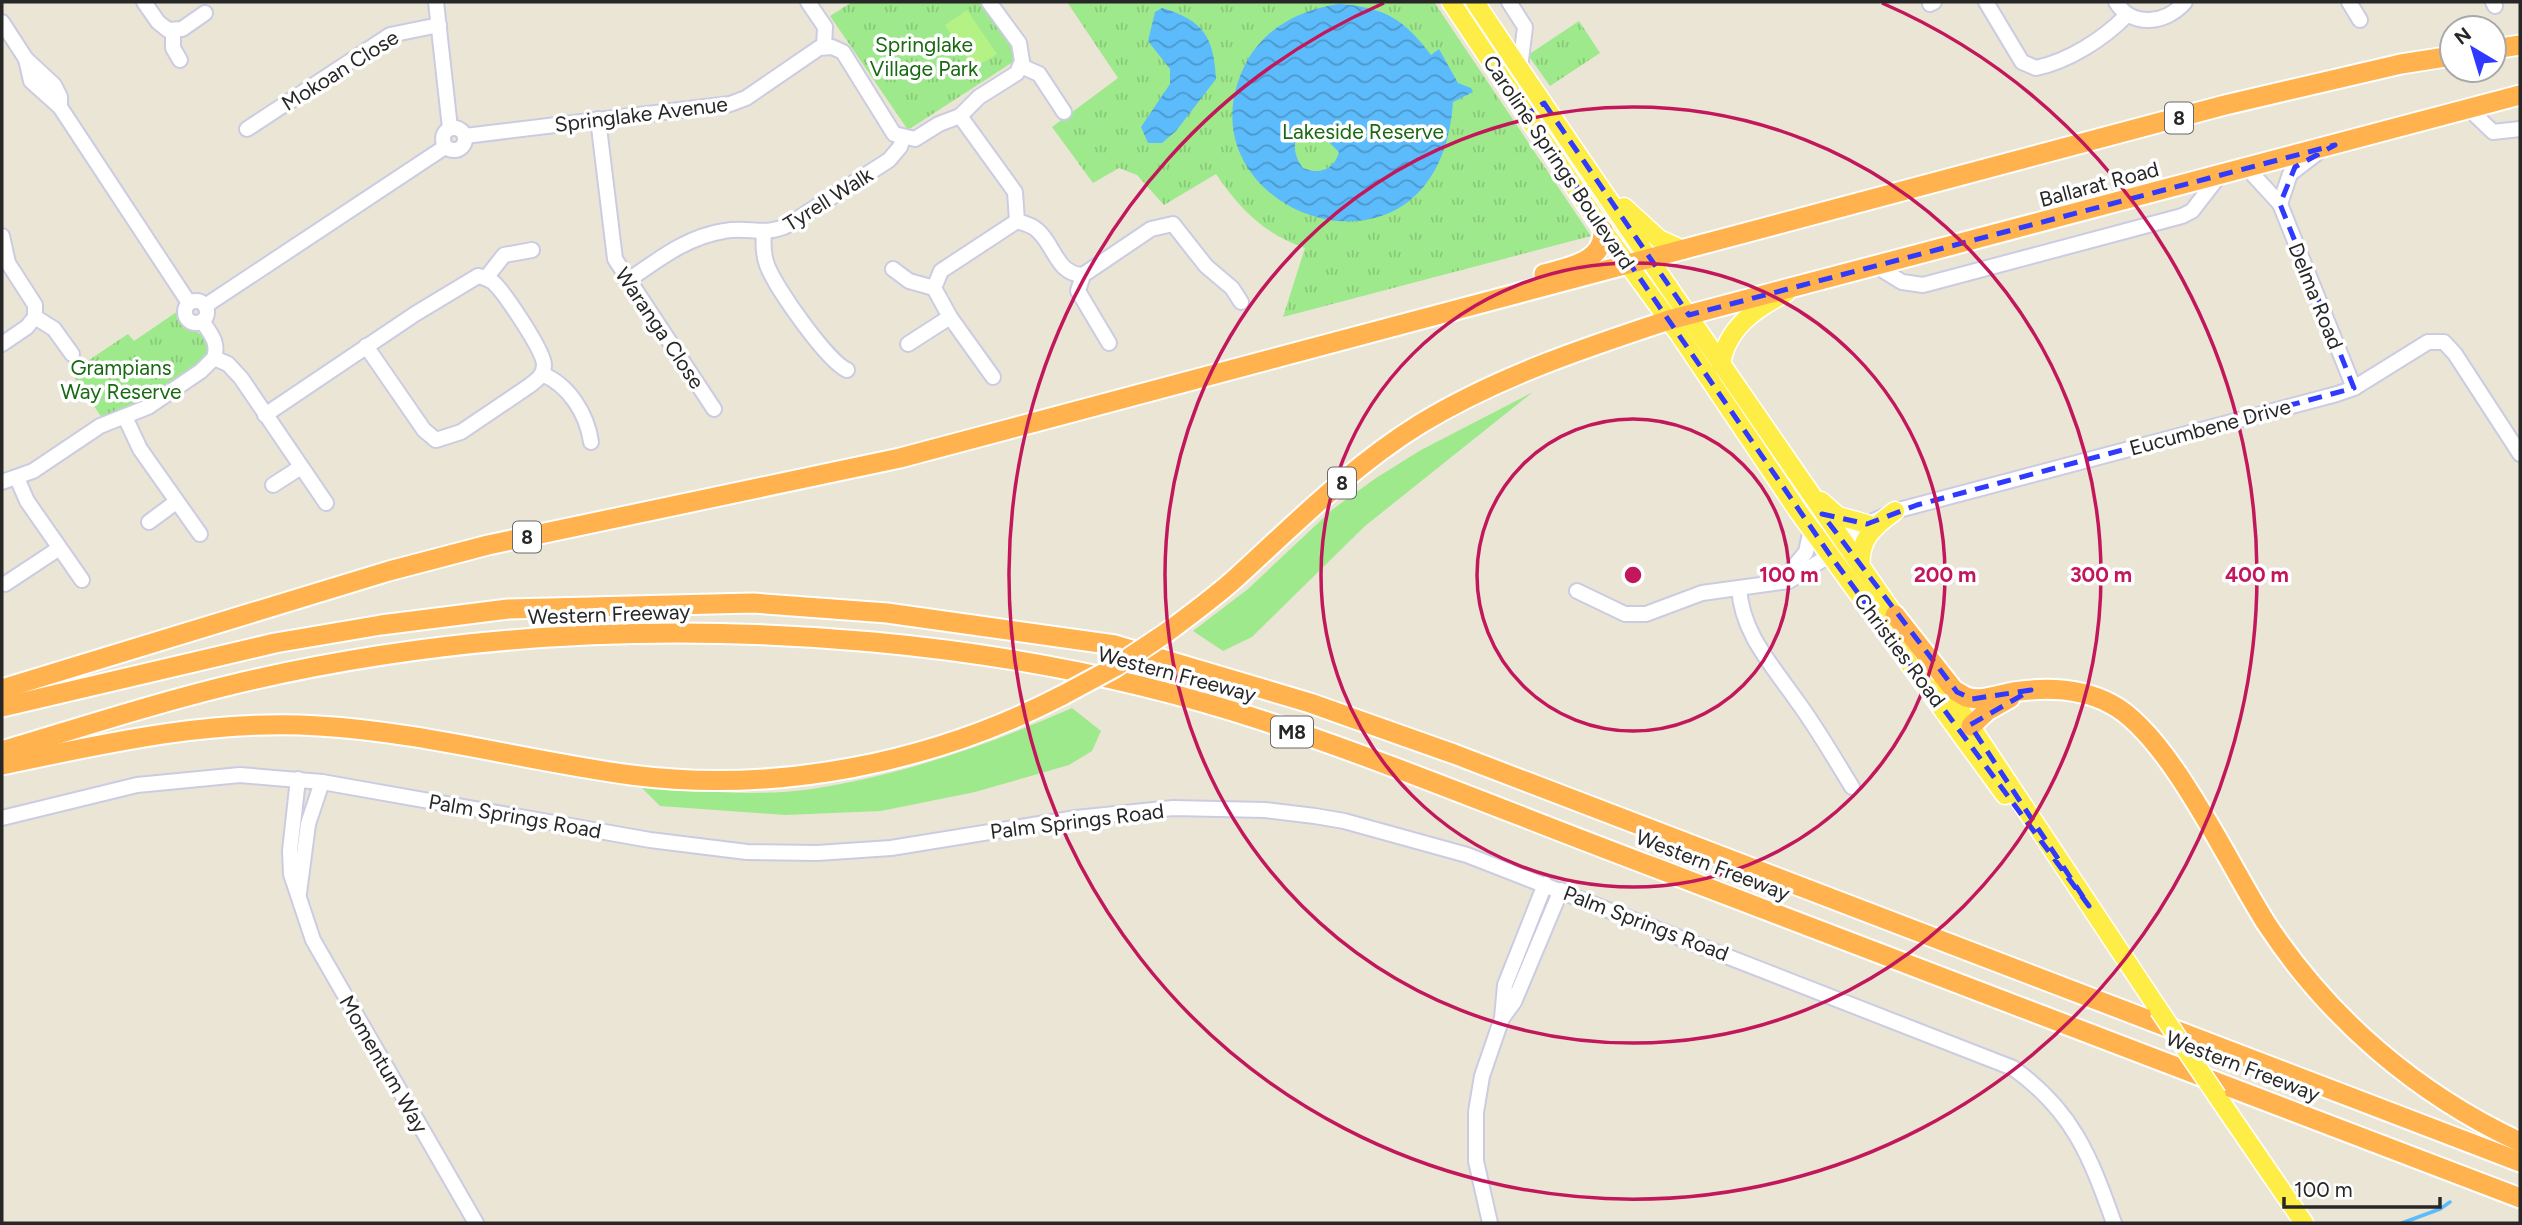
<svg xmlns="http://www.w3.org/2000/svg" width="2522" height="1225" viewBox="0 0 2522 1225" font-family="Figtree,sans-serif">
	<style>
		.grass { fill: #9ee98b }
		.park { fill: url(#park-tufts) }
		.pitch { fill: #b5f285 }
		.water { fill: url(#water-waves); fill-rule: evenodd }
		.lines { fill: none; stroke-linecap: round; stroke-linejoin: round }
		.stream { stroke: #5cbbfb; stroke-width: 3.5 }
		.minor-casing { stroke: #cbcce2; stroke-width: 18 }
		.major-casing { stroke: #fff; stroke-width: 21 }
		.highway-casing { stroke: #fff; stroke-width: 23 }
		.minor { stroke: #fff; stroke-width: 14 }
		.major { stroke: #ffed47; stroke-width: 18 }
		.highway { stroke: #ffb24d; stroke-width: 19 }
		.major-bridge-casing { stroke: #fff; stroke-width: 21; stroke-linecap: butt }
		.highway-bridge-casing { stroke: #fff; stroke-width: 23; stroke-linecap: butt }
		.major-bridge { stroke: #ffed47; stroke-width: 18 }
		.highway-bridge { stroke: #ffb24d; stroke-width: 19 }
		.marked { fill: none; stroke: #2f39ff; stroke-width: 5; stroke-dasharray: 14 9; stroke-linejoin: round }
		.ring { fill: none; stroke: #c2185b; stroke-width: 3.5 }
		.labels { text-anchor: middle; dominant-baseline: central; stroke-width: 7; stroke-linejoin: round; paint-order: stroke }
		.shield { fill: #fff; stroke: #686868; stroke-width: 2 }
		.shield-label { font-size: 19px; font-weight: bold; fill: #272727 }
		.park-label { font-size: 21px; fill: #186911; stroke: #fff }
		.street-label { font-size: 21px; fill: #272727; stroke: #fff }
		.centre { fill: #c2185b; stroke: #fff; stroke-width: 3.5 }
		.ring-label { font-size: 21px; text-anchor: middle; font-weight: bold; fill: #c2185b; stroke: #fff; stroke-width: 7; stroke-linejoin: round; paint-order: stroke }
	</style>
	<defs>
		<pattern id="park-tufts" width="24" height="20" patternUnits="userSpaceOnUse" patternTransform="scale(1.75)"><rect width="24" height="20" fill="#9ee98b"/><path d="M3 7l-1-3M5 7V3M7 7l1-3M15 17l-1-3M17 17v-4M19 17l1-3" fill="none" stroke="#88c878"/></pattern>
		<pattern id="water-waves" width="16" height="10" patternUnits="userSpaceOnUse" patternTransform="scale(1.75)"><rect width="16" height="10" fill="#5cbbfb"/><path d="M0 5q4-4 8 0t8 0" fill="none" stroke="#4c98cb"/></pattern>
	</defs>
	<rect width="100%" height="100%" fill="#ebe5d6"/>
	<g class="grass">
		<path d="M1533,392l-168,134 -113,111 -29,14 -30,-20 55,-42 85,-80 43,-31 45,-28z"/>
		<path d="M1072,708l29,23 -9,20 -23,14 -94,27 -94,19 -96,4 -125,-9 -19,-19c56,4 115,10 171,2 91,-14 176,-44 260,-81z"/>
	</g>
	<g class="park">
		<path d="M852,2h127l33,45 4,13 -108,70 -78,-114z"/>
		<path d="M1067,2h367l157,234 -308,81 22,-69c-41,-14 -65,-39 -89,-74l-52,31 -27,-30 -18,-7 -26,15 -41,-56 66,-49z"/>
		<path d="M1579,21l21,32 -50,33 -22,-31z"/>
		<path d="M181,309l3,12c12,14 33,15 21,40l-67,46 -36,11 -31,-46 57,-38 6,7z"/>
	</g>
	<path class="pitch" d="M967,10l30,44 -23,14 -29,-43z"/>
	<g class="water">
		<path d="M1339,4c45,3 65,15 92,51l8,-6 19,34 13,5 2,4 -20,10c-14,209 -286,110 -206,-41 19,-34 55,-52 92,-57zM1308,122l31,30c-5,18 -20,23 -36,16 -12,-15 -11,-34 5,-46z"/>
		<path d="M1162,8c41,12 52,29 54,71l-40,52 -14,12h-14l-7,-16 29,-43v-15l-22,-28 7,-29z"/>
	</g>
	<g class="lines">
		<path class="stream" d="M2402,1223l38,-14 10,-7"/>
		<g class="minor-casing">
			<g id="minor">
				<path d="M144,2l14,20 10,8 14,-1 23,-16"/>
				<path d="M436,2l14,126"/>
				<path d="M808,2l17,25 -1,20"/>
				<path d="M1509,2l16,25 -5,41"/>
				<path d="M1986,2l36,60 14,6c33,-7 67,-29 90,-52"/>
				<path d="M2116,2c16,26 50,22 69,0"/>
				<path d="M2349,2l11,18"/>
				<path d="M2493,2l2,4"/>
				<path d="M1930,4l4,-2"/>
				<path d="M2,22l24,37 28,26 6,12v10"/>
				<path d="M173,31v17l7,12"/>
				<path d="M26,59l5,22 29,26 129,196"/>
				<path d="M1021,66l18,8 25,38"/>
				<path d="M2469,109l24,23 27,-3"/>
				<path d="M960,116l55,76 2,29c7,2 15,4 20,9 18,15 19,44 46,45l68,-46 22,-5 33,42 26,22 9,14"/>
				<path d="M598,119l17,140 99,150"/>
				<circle cx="454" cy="139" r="11"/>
				<path d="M247,129l143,-94 49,-10"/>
				<path d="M465,136l265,-32 16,-6 73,-50 13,-1 11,5 51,82 21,5 24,-15 21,-8 19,-19 38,-24 5,-12 -3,-18 -30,-41"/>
				<path d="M2247,168l33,36 74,184"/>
				<path d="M2280,204l10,-30 26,-20"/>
				<path d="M764,232c-1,11 -1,22 3,33 8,22 60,96 80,105"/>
				<path d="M2,236l6,27 27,42v12l19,12 18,25"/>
				<path d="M1876,266l26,16 21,3 259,-69 10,-5 27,-35"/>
				<path d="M893,269l16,12 25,7"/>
				<path d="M1083,275l-5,16 31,52"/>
				<path d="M486,278l18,-23 28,-5"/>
				<path d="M627,281c31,-21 59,-44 97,-50 25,-5 40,6 64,-6l101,-65 11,-13 3,-9"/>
				<circle cx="196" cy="312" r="11"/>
				<path d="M205,306l240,-159"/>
				<path d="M202,321c9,13 17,22 12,37l14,6 13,14 85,125"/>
				<path d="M2,344l25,-17 8,-10"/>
				<path d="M908,344l42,-27"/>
				<path d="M542,374c27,11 45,40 49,68"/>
				<path d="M993,377l-43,-60 -16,-29 7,-17 76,-50"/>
				<path d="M265,415l150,-101 63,-38c6,1 10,3 15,6 11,10 51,69 51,83 0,10 -7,15 -15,21l-68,46 -25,8 -12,-10 -58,-84"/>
				<path d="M125,417l15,32 60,85"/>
				<path d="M17,478l10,23 55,79"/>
				<path d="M2,482l31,-11 67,-45 48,-19 53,-36 13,-13"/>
				<path d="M273,485l28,-18"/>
				<path d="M149,522l27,-20"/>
				<path d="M1843,544l24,-20 28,-13 442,-117 17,-6 74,-46h16l11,12 65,100"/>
				<path d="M1783,580l23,-28 5,-23"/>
				<path d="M5,584l53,-35"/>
				<path d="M1739,588c3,46 33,77 58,113 20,27 37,57 55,86"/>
				<path d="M1577,591l48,23h21l56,-21 87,-12 41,-26"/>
				<path d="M298,779l-8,72 1,23 22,66 163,283"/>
				<path d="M2,818l135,-33 103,-10 82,7 328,58 97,12 70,1 74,-5 185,-30 97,-10 92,2 50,6 29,5 123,34 546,213c60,43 77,88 101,155"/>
				<path d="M299,893l9,-69 14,-42"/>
				<path d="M1503,1017l11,-15 47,-112"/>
				<path d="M1490,1223l-14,-62v-49l6,-36 20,-58 3,-33 40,-101"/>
			</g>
		</g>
		<g class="major-casing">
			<g id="major">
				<path d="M1451,2l152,228 76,104 119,177 207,284"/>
				<path d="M1475,2c140,210 284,416 427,624"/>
				<path d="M1624,207l35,32 24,11"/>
				<path d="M1721,365c5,-36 34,-57 65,-72"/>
				<path d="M1821,501l17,15 29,8"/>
				<path d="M1861,568c-3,-28 12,-41 34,-57"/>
				<path d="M1942,683l217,327"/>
				<path d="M2217,1096l87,127"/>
			</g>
		</g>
		<g class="highway-casing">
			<g id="highway">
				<path d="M2494,49l26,-4"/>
				<path d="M1544,274c25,-7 61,-12 59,-44"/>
				<path d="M1895,615l59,75 12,7c15,5 32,-2 47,-5 33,-5 68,-4 98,12 58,30 118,161 155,219 63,96 151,171 254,219"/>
				<path d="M1166,633c24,-18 49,-36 71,-56 58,-53 115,-111 183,-153 77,-47 164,-76 249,-104l851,-225"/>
				<path d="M2,689l387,-118 99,-26 412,-87 1325,-353 176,-41 51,-8"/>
				<path d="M2,707l273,-64 106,-18 127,-16 245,-6 134,10 228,32 195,58 144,51 1066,408"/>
				<path d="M1971,726l16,-15 23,-13"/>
				<path d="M2,751c80,-24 160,-50 241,-69 206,-48 419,-59 630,-40 131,12 263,37 388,78 133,44 264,99 395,148 289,109 577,219 864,330"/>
				<path d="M2,765c105,-22 209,-46 317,-39 105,6 207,35 312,49 146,19 301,-12 432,-80"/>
			</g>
		</g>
		<use href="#minor" class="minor"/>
		<use href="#major" class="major"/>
		<use href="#highway" class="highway"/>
		<g class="major-bridge-casing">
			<path id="major-bridge" d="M2159,1010l58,86"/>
		</g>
		<g class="highway-bridge-casing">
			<path id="highway-bridge" d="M1063,695l52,-28 51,-34"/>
		</g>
		<use href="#major-bridge" class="major-bridge"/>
		<use href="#highway-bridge" class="highway-bridge"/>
	</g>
	<path class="marked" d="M1544,103l145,212 646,-170 -40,22 -15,37 74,184 -437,117 -50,19 -45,-10 135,178 15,7 59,-9 -61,35 119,181 -259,-351 -303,-441z"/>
	<g class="ring">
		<circle cx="1633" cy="575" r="156"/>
		<circle cx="1633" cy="575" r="312"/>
		<circle cx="1633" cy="575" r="468"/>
		<path d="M1882 3A624 624 0 1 1 1384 3"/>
	</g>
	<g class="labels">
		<g class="shield">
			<rect x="2165" y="102.5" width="28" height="31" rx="5"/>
			<rect x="1328" y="467.5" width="28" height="31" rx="5"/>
			<rect x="513" y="521.5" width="28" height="31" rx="5"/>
			<rect x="1271" y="716.5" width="42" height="31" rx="5"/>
		</g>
		<g class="shield-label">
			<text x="2179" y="118">8</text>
			<text x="1342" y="483">8</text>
			<text x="527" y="537">8</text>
			<text x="1292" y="732">M8</text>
		</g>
		<g class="park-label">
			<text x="924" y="44">Springlake<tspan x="924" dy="24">Village Park</tspan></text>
			<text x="1363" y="131">Lakeside Reserve</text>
			<text x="121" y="367">Grampians<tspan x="121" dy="24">Way Reserve</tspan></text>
		</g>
		<g class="street-label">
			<text transform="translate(340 70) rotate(-32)">Mokoan Close</text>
			<text transform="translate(641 114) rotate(-7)">Springlake Avenue</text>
			<text transform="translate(1559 162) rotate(56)">Caroline Springs Boulevard</text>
			<text transform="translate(2099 184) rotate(-15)">Ballarat Road</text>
			<text transform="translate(828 199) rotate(-32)">Tyrell Walk</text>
			<text transform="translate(2316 296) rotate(68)">Delma Road</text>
			<text transform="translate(660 328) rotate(56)">Waranga Close</text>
			<text transform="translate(2210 427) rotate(-15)">Eucumbene Drive</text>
			<text transform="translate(609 614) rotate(-2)">Western Freeway</text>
			<text transform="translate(1900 650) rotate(53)">Christies Road</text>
			<text transform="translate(1177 674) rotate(15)">Western Freeway</text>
			<text transform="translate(515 816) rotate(10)">Palm Springs Road</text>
			<text transform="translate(1077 821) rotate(-7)">Palm Springs Road</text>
			<text transform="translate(1713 865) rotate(21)">Western Freeway</text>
			<text transform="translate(1646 923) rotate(21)">Palm Springs Road</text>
			<text transform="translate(384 1064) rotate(60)">Momentum Way</text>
			<text transform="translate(2243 1066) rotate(21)">Western Freeway</text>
		</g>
	</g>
	<circle cx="1633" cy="575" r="10" class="centre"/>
	<g class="ring-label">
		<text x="1789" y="582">100 m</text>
		<text x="1945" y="582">200 m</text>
		<text x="2101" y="582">300 m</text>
		<text x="2257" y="582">400 m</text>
	</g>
	<rect width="2522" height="1225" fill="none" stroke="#272727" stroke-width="7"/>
	<g transform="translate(2473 49) rotate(322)"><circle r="33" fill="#ffffff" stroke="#a9a9a9" stroke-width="2"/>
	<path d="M0-5L12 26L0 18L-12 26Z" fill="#2f39ff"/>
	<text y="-10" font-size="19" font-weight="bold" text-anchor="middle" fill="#272727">N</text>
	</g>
	<path d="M2284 1197v10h156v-10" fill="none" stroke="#272727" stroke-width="3.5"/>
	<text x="2294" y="1197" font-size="21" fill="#272727" stroke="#ffffff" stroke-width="5" paint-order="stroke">100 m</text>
</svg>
